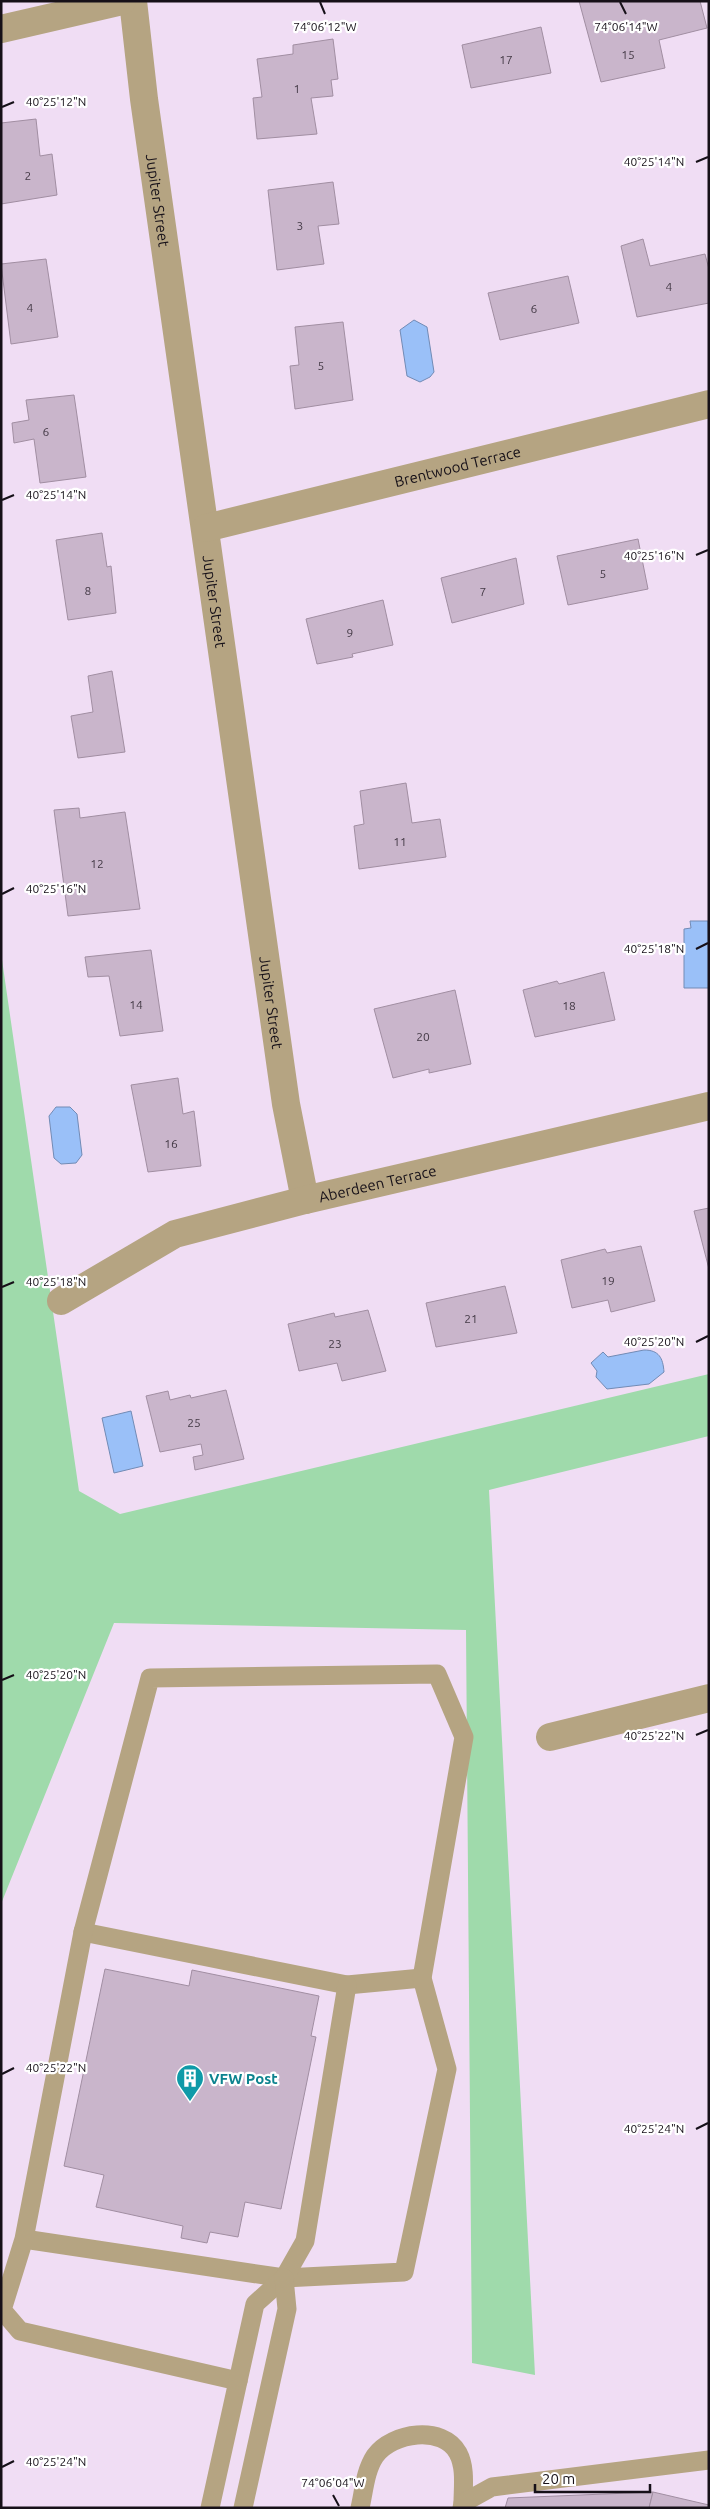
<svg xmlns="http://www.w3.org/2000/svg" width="710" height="2509" viewBox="0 0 710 2509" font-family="Ubuntu,sans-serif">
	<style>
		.green { fill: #9fdaab }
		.water { fill: #9ac0f8; stroke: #728bb5 }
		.building { fill: #c9b5cb; stroke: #a18ea2 }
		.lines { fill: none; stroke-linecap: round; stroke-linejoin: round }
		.lane { stroke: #b5a482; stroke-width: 19 }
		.street { stroke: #b5a482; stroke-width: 28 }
		.ticks { fill: none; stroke: #161018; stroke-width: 2 }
		.labels { text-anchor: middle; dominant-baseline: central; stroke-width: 4.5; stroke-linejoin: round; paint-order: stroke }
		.number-label { font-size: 12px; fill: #433945 }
		.street-label { font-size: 15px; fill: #161018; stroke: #fff }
		.culture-label { font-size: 15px; font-weight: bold; fill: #0d838f; stroke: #fff; text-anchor: start }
		.ticks-label { font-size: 12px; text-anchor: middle; fill: #161018; stroke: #fff; stroke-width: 4.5; stroke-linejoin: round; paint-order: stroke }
	</style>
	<rect width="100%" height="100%" fill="#f0ddf4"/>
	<path class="green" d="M1,953l78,538 41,23 589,-140v62l-220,54 46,885 -63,-12 -6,-733 -352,-7 -113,281z"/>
	<g class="water">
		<path d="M414,320l13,7 7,45 -4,5 -10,5 -13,-6 -7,-46z"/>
		<path d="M690,921h18l1,67h-25v-59l7,-1z"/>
		<path d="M56,1107h14l7,7 5,41 -6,8 -15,1 -7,-6 -5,-42z"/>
		<path d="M644,1350c15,0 19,8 20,22l-15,12 -42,5 -11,-12 1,-6 -6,-8 12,-11 5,5z"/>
		<path d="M131,1411l12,55 -29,7 -12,-55z"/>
	</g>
	<g class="building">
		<path d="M579,1h121l7,27 -48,12 6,28 -64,14z"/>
		<path d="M541,27l10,46 -80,15 -9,-43z"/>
		<path d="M333,39l5,40 -7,1 2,16 -22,2 6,36 -60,5 -4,-41 9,-1 -5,-38 36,-5v-9z"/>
		<path d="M36,119l4,37 12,-2 5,41 -56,9v-81z"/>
		<path d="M333,182l6,42 -21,2 6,38 -47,6 -9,-80z"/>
		<path d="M643,239l7,27 55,-12 4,15v34l-72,14 -16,-71z"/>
		<path d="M46,259l12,78 -47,7 -10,-80z"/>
		<path d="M568,276l11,47 -79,17 -12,-47z"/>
		<path d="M343,322l10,78 -58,9 -5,-43 9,-1 -4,-38z"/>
		<path d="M74,395l12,82 -46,6 -6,-44 -20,4 -2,-20 17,-3 -3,-20z"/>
		<path d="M102,533l5,34 4,-1 5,47 -48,7 -12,-80z"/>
		<path d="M638,539l10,50 -80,16 -11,-49z"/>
		<path d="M516,558l8,46 -72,19 -11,-45z"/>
		<path d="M383,600l10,45 -41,9 1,3 -36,7 -11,-45z"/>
		<path d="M112,671l13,81 -47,6 -7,-42 22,-4 -5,-36z"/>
		<path d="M406,783l6,40 28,-4 6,38 -87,12 -5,-43 10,-2 -4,-33z"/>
		<path d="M79,808l1,10 45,-6 15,97 -72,7 -14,-106z"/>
		<path d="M151,950l12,81 -43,5 -11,-60 -21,1 -3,-20z"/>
		<path d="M604,972l11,48 -80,17 -12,-47 34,-9 2,3z"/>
		<path d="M455,990l16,74 -42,9v-4l-36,9 -19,-69z"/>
		<path d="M178,1078l5,36 11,-3 7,55 -53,6 -17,-87z"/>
		<path d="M709,1208v61l-15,-58z"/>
		<path d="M641,1246l14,55 -44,11 -3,-12 -36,8 -11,-48 44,-11 2,4z"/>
		<path d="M505,1286l12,47 -81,14 -10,-44z"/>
		<path d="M368,1310l18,61 -44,10 -5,-18 -38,8 -11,-47 46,-11 1,4z"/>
		<path d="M226,1390l18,69 -49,11 -2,-13 10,-2 -2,-11 -41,8 -14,-56 22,-5 2,9 20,-5 1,3z"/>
		<path d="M105,1969l84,17 3,-16 127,26 -8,40 5,1 -35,172 -36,-7 -7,35 -28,-5 -3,11 -26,-5 2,-12 -87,-19 8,-32 -40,-9z"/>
		<path d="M653,2492l-4,16h-144l3,-10z"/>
		<path d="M653,2492l56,13v3h-60z"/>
	</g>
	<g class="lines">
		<g class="lane">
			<path d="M83,1932l264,53 75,-7"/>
			<path d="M24,2239l59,-307 67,-254 287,-4 27,63 -42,241 25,91 -43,203 -120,6 -260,-39 -22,71 18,21 218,50"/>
			<path d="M210,2508l45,-204 29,-26 21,-37 42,-256"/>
			<path d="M243,2508l44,-199 -3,-31"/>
			<path d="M360,2508c4,-17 5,-37 15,-52 17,-24 68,-31 83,-3 8,15 5,34 5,50"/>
			<path d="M462,2508l1,-5 29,-16 217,-27"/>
		</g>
		<g class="street">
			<path id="s1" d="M133,1l11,98 142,1005 19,96"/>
			<path d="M1,29l121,-28"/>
			<path id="s2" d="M206,528l503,-124"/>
			<path id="s3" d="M61,1301l114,-67 130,-34 404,-94"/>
			<path d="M550,1737l159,-39"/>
		</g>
	</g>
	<path class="ticks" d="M320,2l5,12M620,2l6,12M2,107l12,-5M696,162l12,-5M2,500l12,-5M696,555l12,-5M2,894l12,-6M696,949l12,-6M2,1287l12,-5M696,1342l12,-6M2,1680l12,-5M696,1735l12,-5M2,2074l12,-6M696,2129l12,-6M2,2467l12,-6M333,2495l6,11"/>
	<defs>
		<g id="building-pin" transform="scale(1.4375)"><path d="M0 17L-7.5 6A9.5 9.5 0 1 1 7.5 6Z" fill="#0f9aa8" stroke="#fff"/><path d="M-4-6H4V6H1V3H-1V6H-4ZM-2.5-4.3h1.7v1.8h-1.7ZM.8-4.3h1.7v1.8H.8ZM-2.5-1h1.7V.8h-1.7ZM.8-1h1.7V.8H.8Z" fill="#fff"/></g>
	</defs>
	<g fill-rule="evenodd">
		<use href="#building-pin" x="190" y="2078"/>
	</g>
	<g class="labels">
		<g class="number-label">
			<text x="628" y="54">15</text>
			<text x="506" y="59">17</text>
			<text x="297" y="88">1</text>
			<text x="28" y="175">2</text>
			<text x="300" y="225">3</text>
			<text x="669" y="286">4</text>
			<text x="30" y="307">4</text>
			<text x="534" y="308">6</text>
			<text x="321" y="365">5</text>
			<text x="46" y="431">6</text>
			<text x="603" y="573">5</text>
			<text x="88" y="590">8</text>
			<text x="483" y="591">7</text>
			<text x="350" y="632">9</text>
			<text x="400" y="841">11</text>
			<text x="97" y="863">12</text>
			<text x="136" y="1004">14</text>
			<text x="569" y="1005">18</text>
			<text x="423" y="1036">20</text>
			<text x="171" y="1143">16</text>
			<text x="608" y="1280">19</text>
			<text x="471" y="1318">21</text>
			<text x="335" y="1343">23</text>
			<text x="194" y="1422">25</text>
		</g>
		<g class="street-label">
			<text stroke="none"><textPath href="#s1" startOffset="201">Jupiter Street</textPath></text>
			<text stroke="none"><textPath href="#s2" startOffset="259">Brentwood Terrace</textPath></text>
			<text stroke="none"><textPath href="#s1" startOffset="606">Jupiter Street</textPath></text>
			<text stroke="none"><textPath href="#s1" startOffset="1011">Jupiter Street</textPath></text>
			<text stroke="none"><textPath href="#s3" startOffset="341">Aberdeen Terrace</textPath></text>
		</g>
		<g class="culture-label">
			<text x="209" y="2078">VFW Post</text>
		</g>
	</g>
	<g class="ticks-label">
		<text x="325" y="31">74°06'12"W</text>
		<text x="626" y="31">74°06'14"W</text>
		<text x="56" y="106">40°25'12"N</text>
		<text x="654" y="166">40°25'14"N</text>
		<text x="56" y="499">40°25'14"N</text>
		<text x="654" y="560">40°25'16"N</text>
		<text x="56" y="893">40°25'16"N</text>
		<text x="654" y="953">40°25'18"N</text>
		<text x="56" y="1286">40°25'18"N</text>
		<text x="654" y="1346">40°25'20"N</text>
		<text x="56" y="1679">40°25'20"N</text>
		<text x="654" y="1740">40°25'22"N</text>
		<text x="56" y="2072">40°25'22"N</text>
		<text x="654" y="2133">40°25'24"N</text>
		<text x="56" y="2466">40°25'24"N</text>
		<text x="333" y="2487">74°06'04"W</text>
	</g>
	<rect width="710" height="2509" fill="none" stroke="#161018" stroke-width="5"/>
	<path d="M535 2484v8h115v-8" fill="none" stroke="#161018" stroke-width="2.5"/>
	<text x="542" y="2484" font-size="15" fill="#161018" stroke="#ffffff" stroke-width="4" paint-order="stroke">20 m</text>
</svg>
